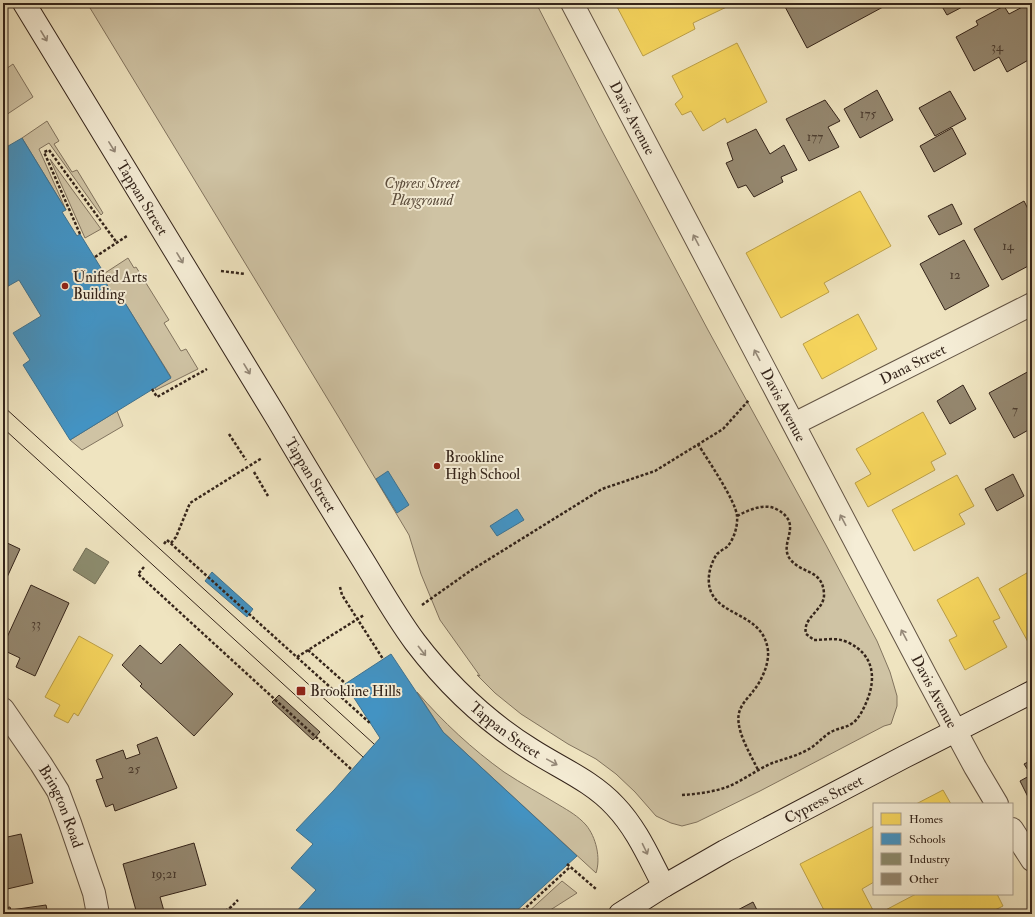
<svg xmlns="http://www.w3.org/2000/svg" width="1035" height="917" viewBox="0 0 1035 917" font-family="'IM FELL Double Pica',serif">
	<style>
		.green { fill: #cfc3a4; stroke: #82745f }
		.homes { fill: #f6d55c; stroke: #bca048 }
		.schools { fill: #4393c3; stroke: #3e7290 }
		.industry { fill: #8c8c6e; stroke: #726d55 }
		.building { fill: #958870; stroke: #34241a }
		.lines { fill: none; stroke-linecap: round; stroke-linejoin: round }
		.street-casing { stroke: #635444; stroke-width: 24 }
		.secondary-casing { stroke: #34241a; stroke-width: 24 }
		.path { stroke: #34241a; stroke-width: 2.5; stroke-dasharray: 3 2; stroke-linecap: butt }
		.street { stroke: #f5edd6; stroke-width: 22 }
		.secondary { stroke: #f5edd6; stroke-width: 22 }
		.tram { stroke: #34241a; stroke-width: 1 }
		.oneway { stroke: #948878 }
		.poi-dot { fill: #8f2418; stroke: #f5edd6; stroke-width: 1.5 }
		.labels { text-anchor: middle; dominant-baseline: central; stroke-width: 4; stroke-linejoin: round; paint-order: stroke }
		.number-label { font-size: 13px; fill: #4c3d30 }
		.street-label { font-size: 15px; fill: #34241a; stroke: #f5edd6 }
		.park-label { font-size: 15px; font-style: italic; fill: #5b4c3c; stroke: #f5edd6 }
		.poi-label { font-size: 15px; fill: #34241a; stroke: #f5edd6; text-anchor: start }
	</style>
	<rect width="100%" height="100%" fill="#efe4c0"/>
	<filter id="stains"><feTurbulence type="fractalNoise" baseFrequency=".005" numOctaves="4"/><feColorMatrix values="0 0 0 0 .2 0 0 0 0 .09 0 0 0 0 .02 0 0 0 .5 -.17"/></filter>
	<radialGradient id="worn" r=".72"><stop offset=".6" stop-color="#630" stop-opacity="0"/><stop offset="1" stop-color="#630" stop-opacity=".3"/></radialGradient>
	<g class="green">
		<path d="M87,3h449l67,130 105,197 118,215 51,96 13,31 7,24v10l-6,18 -7,2 -124,65 -63,31 -15,4 -11,-3 -15,-7 -21,-24 -19,-18 -20,-15 -28,-15 -47,-30 -26,-21 -18,-18 3,1 -40,-56 -19,-46 -12,-39 -71,-119z"/>
		<path d="M13,64l20,33 -30,20v-46z"/>
		<path d="M47,121l12,20 -5,3 18,28 5,-2 26,43 -2,2 -52,-72 -10,6 27,61 -44,-72z"/>
		<path d="M50,159l51,70 -16,9z"/>
		<path d="M128,258l6,10 2,-1 33,53 -5,3 17,28 5,-2 12,20 -42,21 -1,-2 16,-11 -46,-74 -5,3 -14,-23 3,-3 -4,-7z"/>
		<path d="M117,411l6,15 -41,24 -12,-10z"/>
		<path d="M417,692c26,30 55,57 87,80 18,12 37,22 55,33 10,6 19,11 27,20 10,12 15,33 10,48l-153,-141z"/>
		<path d="M562,881l15,12 -33,21h-18z"/>
	</g>
	<g class="homes">
		<path d="M615,3h120l-42,20 2,6 -52,27z"/>
		<path d="M737,43l30,59 -40,21 -2,-5 -22,13 -12,-20 -9,4 -7,-11 8,-7 -11,-21z"/>
		<path d="M860,191l31,55 -67,37 5,9 -48,26 -35,-65z"/>
		<path d="M858,314l19,35 -55,30 -19,-35z"/>
		<path d="M923,412l23,42 -15,8 4,8 -67,37 -13,-24 16,-9 -15,-25z"/>
		<path d="M957,475l17,31 -15,8 6,10 -51,27 -22,-41z"/>
		<path d="M1032,570v70l-4,2 -29,-53z"/>
		<path d="M978,577l22,41 -7,3 14,26 -42,23 -16,-30 8,-4 -20,-36z"/>
		<path d="M79,636l34,19 -35,61 -4,-3 -6,10 -14,-7 6,-11 -15,-8z"/>
		<path d="M943,790l8,14h-35z"/>
		<path d="M874,826v56l-12,7 13,25h-49l-26,-50z"/>
		<path d="M916,894h81l6,12 -16,8h-109z"/>
	</g>
	<g class="schools">
		<path d="M22,138l44,72 -4,2 15,24 3,-2 29,47 -3,2 14,23 5,-3 46,75 -101,62 -47,-75 7,-5 -17,-27 28,-17 -22,-36 -16,9v-140z"/>
		<path d="M388,471l21,34 -12,8 -21,-34z"/>
		<path d="M517,509l7,11 -27,16 -7,-10z"/>
		<path d="M212,572l41,37 -6,8 -42,-36z"/>
		<path d="M391,654l52,78 134,124 -64,58h-219l22,-24 -25,-22 22,-24 -17,-14 38,-40 46,-52 -35,-54z"/>
	</g>
	<path class="industry" d="M86,548l23,14 -14,22 -22,-14z"/>
	<g class="building">
		<path d="M783,3h98l2,4 -76,41z"/>
		<path d="M940,3h30l-23,12z"/>
		<path d="M1030,3l2,4v51l-25,14 -8,-15 -25,14 -18,-34 22,-12 -2,-4 28,-15 5,8z"/>
		<path d="M877,90l16,30 -33,18 -16,-29z"/>
		<path d="M950,91l16,28 -31,17 -16,-28z"/>
		<path d="M825,100l15,21 -12,6 11,20 -30,14 -23,-42z"/>
		<path d="M952,128l14,26 -32,18 -14,-26z"/>
		<path d="M756,129l14,25 14,-9 13,25 -16,7 2,5 -29,15 -8,-12 -8,3 -12,-25 7,-3 -6,-17z"/>
		<path d="M1024,201l8,16v47l-30,16 -28,-51z"/>
		<path d="M952,204l10,20 -23,11 -11,-19z"/>
		<path d="M964,240l25,46 -44,24 -25,-46z"/>
		<path d="M1031,370l1,58 -18,10 -25,-45z"/>
		<path d="M963,385l13,24 -26,15 -13,-23z"/>
		<path d="M1013,474l11,22 -27,15 -12,-22z"/>
		<path d="M3,541l17,8 -17,37z"/>
		<path d="M31,585l38,18 -34,73 -19,-9 4,-9 -17,-8v-4z"/>
		<path d="M180,644l53,50 -39,42 -54,-50 2,-2 -20,-19 18,-20 21,19z"/>
		<path d="M279,695l41,37 -7,8 -41,-38z"/>
		<path d="M157,737l20,51 -62,23 -2,-7 -7,3 -10,-27 7,-2 -7,-18 27,-10 3,9 14,-5 -3,-9z"/>
		<path d="M1032,760v40l-2,1 -10,-20 11,-6 -7,-11z"/>
		<path d="M21,834l12,49 -30,7v-52z"/>
		<path d="M194,843l12,42 -46,12 4,14 -10,3h-17l-14,-50z"/>
		<path d="M753,902l6,12h-29z"/>
		<path d="M46,905l2,9h-45v-6l7,-1 1,3z"/>
	</g>
	<g class="lines">
		<g class="street-casing">
			<g id="street">
				<path id="s1" d="M572,3l354,673 49,91 22,37"/>
				<path id="s2" d="M794,424l238,-120"/>
				<path id="s3" d="M3,709l38,55 17,27 12,32 24,70 4,21"/>
				<path d="M1012,829l20,31"/>
			</g>
		</g>
		<g class="secondary-casing">
			<g id="secondary">
				<path id="s4" d="M24,3c84,139 169,278 254,417 27,46 55,92 83,137 18,29 34,58 54,85 32,42 72,80 117,108 28,18 60,31 83,56 22,23 34,52 49,80"/>
				<path id="s5" d="M620,914l44,-28 61,-35 179,-94 128,-65"/>
			</g>
		</g>
		<g class="path">
			<path d="M80,234l-36,-82 5,-2 68,93"/>
			<path d="M95,257l32,-21"/>
			<path d="M221,271l24,3"/>
			<path d="M152,389l5,8 50,-28"/>
			<path d="M229,434l17,26"/>
			<path d="M698,444c9,15 38,57 39,72 1,10 -3,23 -10,31 -3,2 -7,4 -10,7 -7,10 -11,26 -6,38 11,25 53,22 57,59 1,13 -6,29 -14,39 -5,7 -13,14 -15,23 -4,17 12,42 19,57"/>
			<path d="M254,472l14,24"/>
			<path d="M171,543l5,-6 14,-34 72,-45"/>
			<path d="M164,544l3,-4 204,184"/>
			<path d="M144,567l-6,7 214,196"/>
			<path d="M340,587l2,8 41,64"/>
			<path d="M422,605l48,-34 132,-82 53,-18 68,-42 26,-29"/>
			<path d="M308,650l37,33"/>
			<path d="M297,657l67,-42"/>
			<path d="M682,795c15,-1 31,-3 45,-8 15,-6 28,-16 43,-23 12,-5 25,-7 37,-14 9,-4 15,-13 24,-18 7,-4 15,-4 22,-9 6,-5 10,-13 13,-20 11,-25 8,-49 -19,-61 -11,-5 -22,-2 -33,-2l-8,-6c-4,-17 19,-24 18,-40 -1,-25 -23,-20 -34,-35 -12,-16 14,-34 -12,-49 -13,-8 -29,0 -41,6"/>
			<path d="M567,864l29,25"/>
			<path d="M221,914l10,-7 7,-7"/>
			<path d="M519,914l51,-47"/>
		</g>
		<use href="#street" class="street"/>
		<use href="#secondary" class="secondary"/>
		<g class="tram">
			<path d="M3,406l371,338"/>
			<path d="M3,428l360,329"/>
		</g>
	</g>
	<defs><path id="oneway-shaft" d="M-6 0H5M1.5-3L5.5 0L1.5 3" fill="none" stroke-width="1.6" stroke-linecap="round" stroke-linejoin="round"/></defs>
	<g class="oneway">
		<use href="#oneway-shaft" transform="translate(44 36) rotate(59)"/>
		<use href="#oneway-shaft" transform="translate(112 147) rotate(58)"/>
		<use href="#oneway-shaft" transform="translate(696 240) rotate(-118)"/>
		<use href="#oneway-shaft" transform="translate(180 258) rotate(59)"/>
		<use href="#oneway-shaft" transform="translate(757 355) rotate(-118)"/>
		<use href="#oneway-shaft" transform="translate(247 369) rotate(59)"/>
		<use href="#oneway-shaft" transform="translate(843 520) rotate(-118)"/>
		<use href="#oneway-shaft" transform="translate(904 635) rotate(-118)"/>
		<use href="#oneway-shaft" transform="translate(422 651) rotate(52)"/>
		<use href="#oneway-shaft" transform="translate(552 762) rotate(29)"/>
		<use href="#oneway-shaft" transform="translate(645 849) rotate(64)"/>
	</g>
	<g class="poi-dot">
		<circle cx="65" cy="286" r="4"/>
		<circle cx="437" cy="466" r="4"/>
		<rect x="296" y="686" width="10" height="10" rx="2"/>
	</g>
	<g class="labels">
		<g class="number-label">
			<text x="997" y="47">34</text>
			<text x="868" y="114">175</text>
			<text x="815" y="137">177</text>
			<text x="1008" y="246">14</text>
			<text x="955" y="275">12</text>
			<text x="1015" y="410">7</text>
			<text x="36" y="624">33</text>
			<text x="134" y="769">25</text>
			<text x="164" y="874">19;21</text>
		</g>
		<g class="street-label">
			<text stroke="none"><textPath href="#s1" startOffset="130">Davis Avenue</textPath></text>
			<text stroke="none"><textPath href="#s4" startOffset="228">Tappan Street</textPath></text>
			<text stroke="none"><textPath href="#s2" startOffset="133">Dana Street</textPath></text>
			<text stroke="none"><textPath href="#s1" startOffset="454">Davis Avenue</textPath></text>
			<text stroke="none"><textPath href="#s4" startOffset="552">Tappan Street</textPath></text>
			<text stroke="none"><textPath href="#s1" startOffset="778">Davis Avenue</textPath></text>
			<text stroke="none"><textPath href="#s4" startOffset="876">Tappan Street</textPath></text>
			<text stroke="none"><textPath href="#s5" startOffset="234">Cypress Street</textPath></text>
			<text stroke="none"><textPath href="#s3" startOffset="114">Brington Road</textPath></text>
		</g>
		<g class="park-label">
			<text x="422" y="183">Cypress Street<tspan x="422" dy="17">Playground</tspan></text>
		</g>
		<g class="poi-label">
			<text x="73" y="277">Unified Arts<tspan x="73" dy="17">Building</tspan></text>
			<text x="445" y="457">Brookline<tspan x="445" dy="17">High School</tspan></text>
			<text x="310" y="691">Brookline Hills</text>
		</g>
	</g>
	<rect width="1035" height="917" fill="none" stroke="#efe4c0" stroke-width="16"/>
	<rect x="4" y="4" width="1027" height="909" fill="none" stroke="#34241a" stroke-width="2"/>
	<rect x="8" y="8" width="1019" height="901" fill="none" stroke="#34241a"/>
	<rect x="873" y="803" width="140" height="92" fill="#f5edd6" stroke="#a89d8b"/>
	<rect x="881" y="813" width="20" height="12" fill="#f6d55c" stroke="#a89d8b"/>
	<text x="909" y="823" font-size="12" fill="#34241a">Homes</text>
	<rect x="881" y="833" width="20" height="12" fill="#4393c3" stroke="#a89d8b"/>
	<text x="909" y="843" font-size="12" fill="#34241a">Schools</text>
	<rect x="881" y="853" width="20" height="12" fill="#8c8c6e" stroke="#a89d8b"/>
	<text x="909" y="863" font-size="12" fill="#34241a">Industry</text>
	<rect x="881" y="873" width="20" height="12" fill="#958870" stroke="#a89d8b"/>
	<text x="909" y="883" font-size="12" fill="#34241a">Other</text>
	<rect width="100%" height="100%" filter="url(#stains)"/>
	<rect width="100%" height="100%" fill="url(#worn)"/>
</svg>
